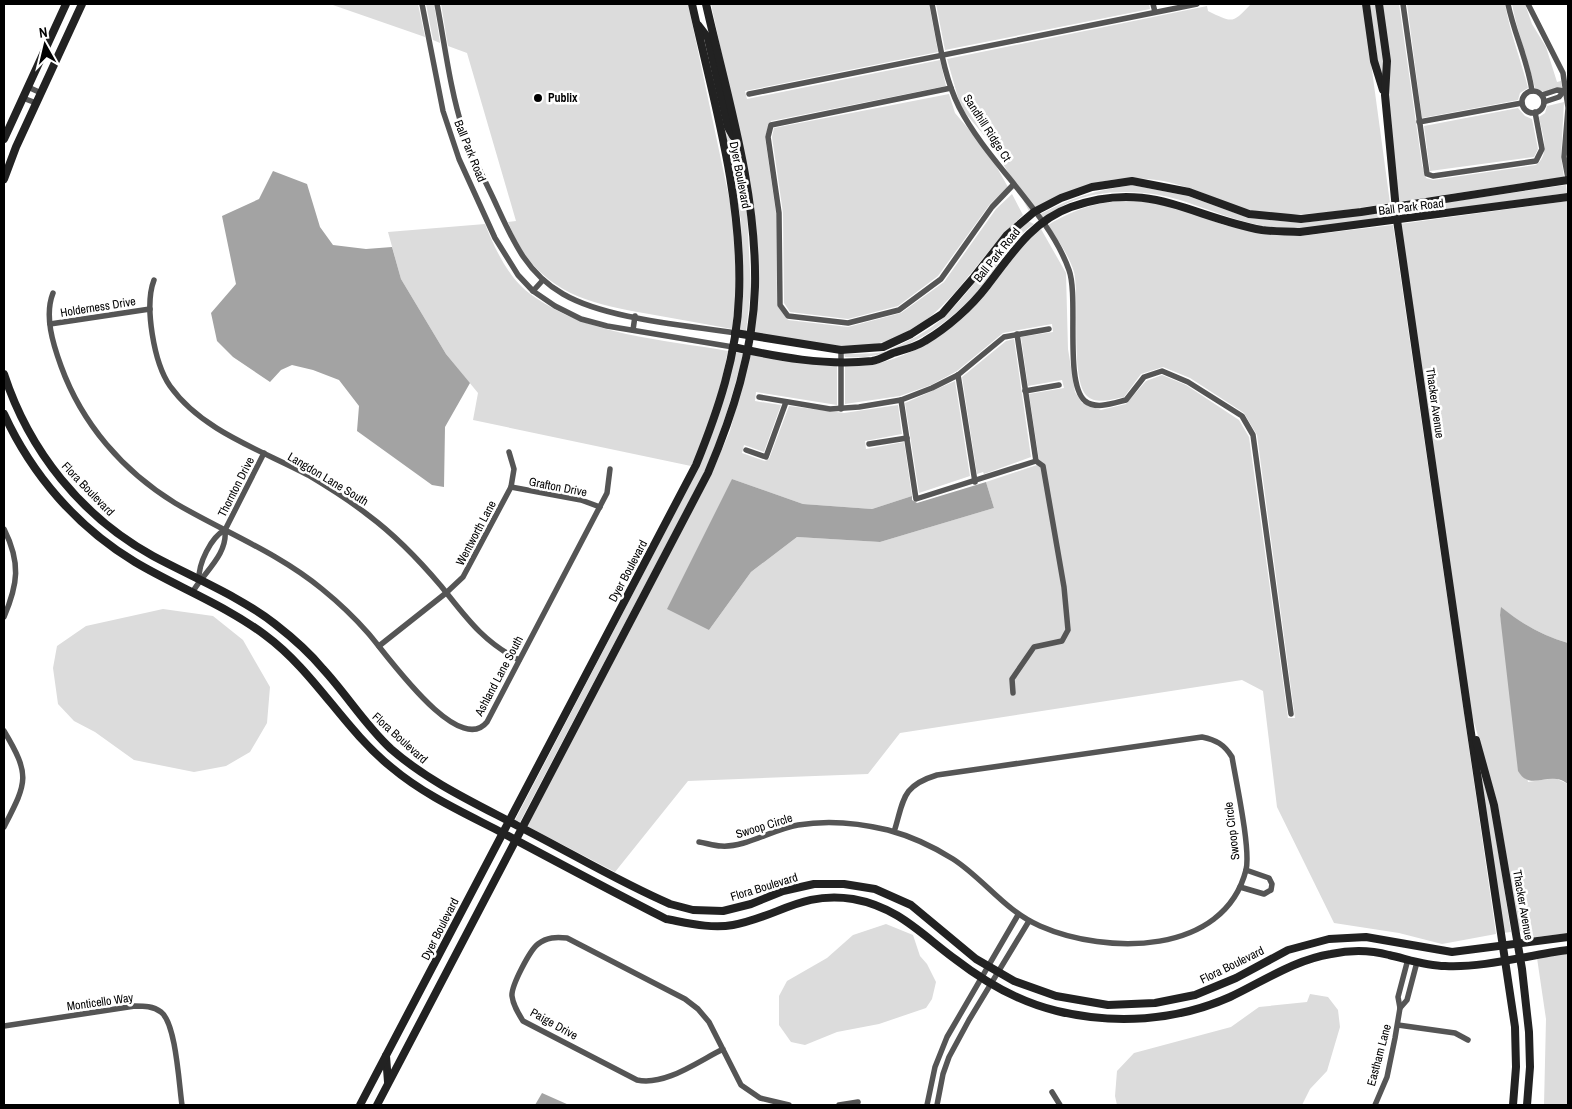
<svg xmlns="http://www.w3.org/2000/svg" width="1572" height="1109" viewBox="0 0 1572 1109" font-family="'Archivo Narrow',sans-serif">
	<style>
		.green { fill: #dcdcdc }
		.water { fill: #a3a3a3 }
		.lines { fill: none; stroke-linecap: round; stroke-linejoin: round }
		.street { stroke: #555; stroke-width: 5.5 }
		.secondary { stroke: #222; stroke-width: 8 }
		.poi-dot { fill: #000; stroke: #fff; stroke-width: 2 }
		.labels { text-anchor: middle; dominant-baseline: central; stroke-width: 5; stroke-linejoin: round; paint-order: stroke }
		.poi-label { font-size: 12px; font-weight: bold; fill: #000; stroke: #fff; text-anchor: start }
		.street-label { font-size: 12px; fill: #000; stroke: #fff }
	</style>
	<rect width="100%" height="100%" fill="#fff"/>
	<g class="green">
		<path d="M330,4h88l7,33z"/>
		<path d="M426,4h8l6,39 -7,-3z"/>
		<path d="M441,4h247l46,217 2,76 -4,32c-27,-5 -55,-10 -83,-15 -66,-11 -114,-24 -141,-92l8,-1 -49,-168 -19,-7z"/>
		<path d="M711,4h218l9,48 -193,39 2,8 193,-39 6,26 -175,35 -6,16 11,76 1,92 11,15 60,7 53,-14 43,-31 52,-73 16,-15 11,21c-60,53 -86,137 -183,131 -29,-2 -58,-10 -86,-13l4,-44 -17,-146z"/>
		<path d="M936,4h213l1,5 -205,41z"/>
		<path d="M1251,4h112l27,199c-45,7 -95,17 -140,7 -20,-4 -39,-15 -58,-21 -63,-22 -106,-8 -163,22l-35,-64 -33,-39 -14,-49 260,-53 1,5c25,12 24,13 43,-7z"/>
		<path d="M1370,4h29l23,161 4,13 7,2 103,-15c15,-11 6,-32 3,-48l6,-4 2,-7 17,-4 -3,55 3,20 -167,25z"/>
		<path d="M1407,4h98c5,29 16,56 23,84l-8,5 -2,7 -96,18z"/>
		<path d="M1512,4h13l7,20 14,23 11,35 4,-1 1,6 -18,5 -9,-4c-7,-29 -18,-56 -23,-84z"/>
		<path d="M703,38l21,90 10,18 13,69 4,73 -5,44 -6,-2 3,-32 -2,-78z"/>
		<path d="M949,94l6,19 33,39 20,35 -18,17 -52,72 -40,30 -50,13 -58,-7 -6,-9 -1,-90 -11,-76 2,-9z"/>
		<path d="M1518,108l7,8 7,3 6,30 -4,8 -104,14 -6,-45z"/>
		<path d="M1132,185l56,11 61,22 53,5 89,-12 1,6c-42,5 -87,16 -128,9 -29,-5 -56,-17 -84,-26 -35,-10 -77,-12 -112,3 -9,4 -17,11 -26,16l-5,-3c35,-19 56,-25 95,-31z"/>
		<path d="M1566,185l1,8 -158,22 -1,-7z"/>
		<path d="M1139,200l38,8 47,17 40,9 37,2 92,-11 103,709 -54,10 -43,-11 -65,-10 -57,-116 -14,-116 -21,-11 -342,53 -32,41 -180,7 -73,91 -88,-46 184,-351 19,-44 20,-76 87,11v39l-81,-13 -1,9 26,4 -17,47 -20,-7 -2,8 23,8 4,-2 20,-53 55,7 54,-8 4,29 -37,7 1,8 38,-7 8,54 -40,13 -69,-5 -71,-25 -23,151 42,-58 46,-35 83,5 114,-34 -8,-26 51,-17 2,-5 -10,-66 35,-6 -2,-8 -34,6 -7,-49 32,-5 -1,-8 -49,9 -46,38 -26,14 -31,11 -55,8v-38c9,-1 21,0 30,-2 45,-10 86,-38 114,-74 17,-21 29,-47 52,-61l25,44 2,76 7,43 7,11 19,7 25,-6 20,-23 16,-6 24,10 53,35 10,17 39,281h7l-38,-283 -13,-22 -54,-35 -27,-11 -22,7 -17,23c-11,2 -28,8 -37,-1 -17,-16 -7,-98 -13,-124 -5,-17 -17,-33 -26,-47 32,-19 54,-24 91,-25z"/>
		<path d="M1568,201v442c-25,-7 -46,-19 -66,-35l-2,7 28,167 27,-4 13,6v149l-39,5 -6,-8 -5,1 -20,-126 -27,-93 -71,-488z"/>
		<path d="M1028,221l6,3c-21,14 -34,39 -49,58 -23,32 -74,69 -114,74 -8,2 -18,1 -26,1l-1,-3c12,-1 32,1 42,-3 19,-8 44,-20 59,-35 31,-30 52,-67 83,-95z"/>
		<path d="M485,224c10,25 24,56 48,72 56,40 128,43 195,55 -8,39 -18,79 -37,115l-218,-46 5,-27 -32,-39 -45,-75 -13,-47z"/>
		<path d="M1014,339l17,118 -47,17 -1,-2 -6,2 -15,-97 44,-36z"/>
		<path d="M735,352l8,2c-10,41 -22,79 -38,117l-185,351 -5,-2 184,-353c16,-38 28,-75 36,-115z"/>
		<path d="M955,381l15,95 -51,17 -14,-90z"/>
		<path d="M163,609l50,7 30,24 27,47 -3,36 -17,29 -24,14 -32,6 -60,-12 -39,-28 -21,-11 -16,-17 -5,-36 4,-22 29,-20z"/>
		<path d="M1479,766l12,40 20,126 -8,1z"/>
		<path d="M886,924l27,11 7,21 7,8 9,18 -4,17 -6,9 -47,16 -42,8 -32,13 -14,-3 -12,-17v-29l8,-15 40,-23 26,-23z"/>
		<path d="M1568,954v151h-24l2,-86 -9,-61z"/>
		<path d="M1310,994l18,3 10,13 2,17 -13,44 -17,18 -8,16h-185l-2,-9 2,-25 17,-18 97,-26 28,-20 48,-5z"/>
	</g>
	<g class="water">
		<path d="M273,171l34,13 13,43 13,18 33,4 26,-2 9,32 45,75 24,29 -25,44 -1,60 -12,-2 -75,-54 2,-25 -20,-26 -26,-10 -21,-5 -11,5 -11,12 -37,-25 -16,-16 -6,-28 25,-29 -14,-68 37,-17z"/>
		<path d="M732,479l71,25 69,5 40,-13v4l5,3 69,-21 8,26 -114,34 -83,-5 -46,35 -42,58 -42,-21z"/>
		<path d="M1501,607c21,17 42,29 67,36v141c-19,-15 -37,9 -50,-13l-18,-156z"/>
		<path d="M542,1093l27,12h-34z"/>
	</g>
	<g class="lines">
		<g class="street">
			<path d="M422,4l21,107 16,48 36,79 23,37 15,16 22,15 26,13 26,7 126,21"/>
			<path d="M437,4c8,42 13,85 26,126 8,25 21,48 32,72 17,37 31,71 68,92 43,25 122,31 172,39"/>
			<path d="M932,4c7,34 11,71 27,103 28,55 90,106 110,163 10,27 -5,113 16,131 11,9 29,2 41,-1l18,-23 18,-6 26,11 54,34 11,19 38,279"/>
			<path d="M1153,4l2,8"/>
			<path d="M1403,4l24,170 6,2 103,-15 6,-12 -7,-37"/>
			<path d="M1508,4c6,30 20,57 24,87"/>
			<path d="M1528,4l35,69 5,34"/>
			<path d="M28,87l13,6"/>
			<path d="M951,88l-180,37 -3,12 11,76 1,92 8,11 60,7 51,-13 42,-31 51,-72 21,-22"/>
			<circle cx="1533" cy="102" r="11"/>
			<path d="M749,94l448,-90"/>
			<path d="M1542,95l15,-5 10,1"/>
			<path d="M23,98l13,5"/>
			<path d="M1544,102l15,-5 4,-5"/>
			<path d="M1568,109l-4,48 4,21"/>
			<path d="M1419,122l103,-19"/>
			<path d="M154,280c-10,26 0,83 16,106 32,45 91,64 138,89 20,12 41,25 60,40 27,20 51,45 73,71 25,31 41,55 78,74"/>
			<path d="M533,291l10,-11"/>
			<path d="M53,293c-9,23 0,51 8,73 21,58 62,105 114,137 49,29 102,49 147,86 16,13 32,28 46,44 17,19 90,125 119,89l120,-229 3,-24"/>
			<path d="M50,324l100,-15"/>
			<path d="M633,330l2,-14"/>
			<path d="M841,350v59"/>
			<path d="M958,375l17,107"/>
			<path d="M1025,391l34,-6"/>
			<path d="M759,397l71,12 29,-2 42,-7 31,-12 26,-13 46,-38 45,-8"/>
			<path d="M901,400l15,99 120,-38 -19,-127"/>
			<path d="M869,444l38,-6"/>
			<path d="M746,450l20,7 20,-55"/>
			<path d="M511,487l70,13 19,7"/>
			<path d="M4,529c17,34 14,55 0,88"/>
			<path d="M199,580c-1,-16 12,-43 26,-50"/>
			<path d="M192,593c11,-20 36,-38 33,-63l39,-77"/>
			<path d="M379,646l67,-53 17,-16 48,-90 3,-18 -5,-17"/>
			<path d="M1013,693l-1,-14 22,-32 28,-6 6,-11 -4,-43 -21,-121 -7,-5"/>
			<path d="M4,731c27,45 23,51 0,96"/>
			<path d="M699,842c7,1 15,4 22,4 24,2 52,-17 77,-21 29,-5 61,-2 90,5 22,6 46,17 65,29 31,20 52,52 87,67 66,29 184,30 206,-56 5,-20 -10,-89 -14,-113 -8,-13 -16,-17 -30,-20l-265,38c-36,11 -33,25 -43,57"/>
			<path d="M1240,887l24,7 7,-4 1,-6 -3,-6 -23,-8"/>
			<path d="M1400,1008l7,-8 10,-38"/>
			<path d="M1398,1025l57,8 13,7"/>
			<path d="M4,1026l131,-20c9,0 18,0 26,6 15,11 18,73 21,93"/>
			<path d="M723,1049c-26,13 -58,37 -86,31l-114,-59c-5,-8 -10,-16 -11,-25 -1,-10 18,-46 26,-52 9,-7 18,-7 29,-6l118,61 13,10 11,13 32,63 19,13 29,7"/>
			<path d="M1052,1092l8,13"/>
			<path d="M839,1105l19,-3"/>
			<path d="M927,1105l8,-38 12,-30 71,-122"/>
			<path d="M937,1105l6,-31 6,-17 20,-37 60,-99"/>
			<path d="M1375,1105l12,-28 8,-39 5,-30 -2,-11 10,-38"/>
		</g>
		<g class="secondary">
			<path d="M1366,4l8,57 9,29"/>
			<path d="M1379,4l8,57 -2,34 12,125 71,493 47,314 1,40 -3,38"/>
			<path d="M698,25l10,13 20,89 5,9"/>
			<path d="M4,139l62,-135"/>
			<path d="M4,179l12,-32 66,-143"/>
			<path d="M735,333l106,17 42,-3 28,-13 31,-20 32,-37 33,-42 27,-23 27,-14 31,-11 40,-6 57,11 60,22 52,5 60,-7 207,-32"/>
			<path d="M733,347c44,10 93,19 139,14 7,-1 14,-5 21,-8 10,-3 23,-6 32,-12 22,-13 46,-34 62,-55 24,-31 45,-65 84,-79 79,-28 119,10 191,23 13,2 26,1 38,2l268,-35"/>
			<path d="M4,374c25,77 78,143 149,182 41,22 86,40 122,68 18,14 34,28 48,45 24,26 42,56 68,80 39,34 86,55 131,79 49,25 97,54 148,76l23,6 30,1 28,-7 32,-13 31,-7h30l31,5 36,16 65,54 38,22 42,15 52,9 47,-2 40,-8 41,-17 52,-28 41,-11 37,-2 86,15 116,-15"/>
			<path d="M4,414c28,61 73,113 131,148 42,25 90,43 130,73 50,37 78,93 126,132 32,27 69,44 106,63 56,30 112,60 169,89 22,4 45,10 67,6 45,-8 68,-34 120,-26 45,8 68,35 102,60 31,24 64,43 102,52 58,14 119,10 173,-14 34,-16 64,-37 101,-43 19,-4 39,-4 58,1 18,4 37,11 56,11 40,2 83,-11 123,-16"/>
			<path d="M1476,740l18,65 28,164 7,63 1,35 -3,38"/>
			<path d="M386,1056l2,26"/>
			<path d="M360,1105l336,-640c22,-54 41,-110 43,-169 4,-99 -26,-197 -47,-292"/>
			<path d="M377,1105l331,-632c25,-59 45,-121 47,-186 2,-96 -28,-191 -49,-283"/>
		</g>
	</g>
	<circle class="poi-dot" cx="538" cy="98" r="5"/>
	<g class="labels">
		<g class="poi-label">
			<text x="548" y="98">Publix</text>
		</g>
		<g class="street-label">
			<text transform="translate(987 128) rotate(57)">Sandhill Ridge Ct</text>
			<text transform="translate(470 151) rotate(68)">Ball Park Road</text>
			<text transform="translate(740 175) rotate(79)">Dyer Boulevard</text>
			<text transform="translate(1411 207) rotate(-7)">Ball Park Road</text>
			<text transform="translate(997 255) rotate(-51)">Ball Park Road</text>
			<text transform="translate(98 307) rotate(-9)">Holderness Drive</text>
			<text transform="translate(1435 403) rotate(82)">Thacker Avenue</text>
			<text transform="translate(328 479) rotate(31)">Langdon Lane South</text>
			<text transform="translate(236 487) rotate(-63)">Thornton Drive</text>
			<text transform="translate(558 487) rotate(11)">Grafton Drive</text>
			<text transform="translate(88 489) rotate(46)">Flora Boulevard</text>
			<text transform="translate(476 533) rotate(-62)">Wentworth Lane</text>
			<text transform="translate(628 571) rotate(-62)">Dyer Boulevard</text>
			<text transform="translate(499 676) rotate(-62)">Ashland Lane South</text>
			<text transform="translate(400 738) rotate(42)">Flora Boulevard</text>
			<text transform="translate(764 826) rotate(-17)">Swoop Circle</text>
			<text transform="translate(1232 831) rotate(-97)">Swoop Circle</text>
			<text transform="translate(764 887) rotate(-17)">Flora Boulevard</text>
			<text transform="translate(1523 905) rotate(80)">Thacker Avenue</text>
			<text transform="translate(440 929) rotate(-63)">Dyer Boulevard</text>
			<text transform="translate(1232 965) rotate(-26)">Flora Boulevard</text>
			<text transform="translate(100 1002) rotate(-8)">Monticello Way</text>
			<text transform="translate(554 1024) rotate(29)">Paige Drive</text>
			<text transform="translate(1379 1055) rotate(-75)">Eastham Lane</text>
		</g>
	</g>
	<rect width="1572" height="1109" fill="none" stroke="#000000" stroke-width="10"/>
	<g transform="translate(45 45) rotate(352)" stroke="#ffffff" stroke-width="4" paint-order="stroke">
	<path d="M0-4L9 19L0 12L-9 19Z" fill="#000000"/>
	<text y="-8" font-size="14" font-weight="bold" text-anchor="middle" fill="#000000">N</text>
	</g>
</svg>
